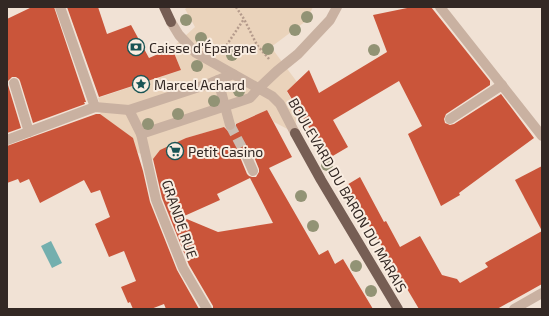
<svg xmlns="http://www.w3.org/2000/svg" width="549" height="316" viewBox="0 0 549 316" font-family="'Exo 2',sans-serif">
	<style>
		.plaza { fill: #ead3bb }
		.water { fill: #74afae }
		.building { fill: #ca553a; fill-rule: evenodd }
		.lines { fill: none; stroke-linecap: round; stroke-linejoin: round }
		.minor-tunnel { stroke: #cbbdb2; stroke-width: 10; stroke-dasharray: 10 5; stroke-linecap: butt }
		.path { stroke: #b59b8c; stroke-width: 2.5; stroke-dasharray: 2 2; stroke-linecap: butt }
		.minor { stroke: #c9b1a1; stroke-width: 10 }
		.major { stroke: #765e54; stroke-width: 10 }
		.tree { fill: #929375 }
		.labels { text-anchor: middle; dominant-baseline: central; stroke-width: 4; stroke-linejoin: round; paint-order: stroke }
		.poi-label { font-size: 14px; fill: #332824; stroke: #f9ede1; text-anchor: start }
		.street-label { font-size: 14px; fill: #332824; stroke: #f9ede1 }
	</style>
	<rect width="100%" height="100%" fill="#f1e2d5"/>
	<path class="plaza" d="M188,7h125l-7,14 -35,26 26,35 -10,10 10,17 -2,24 -21,-11 -7,-12 -32,14 -49,14 -26,13 -8,9 -15,-8 -37,-34 1,-10 -3,-10 83,-28 -9,-22 23,-21 -10,-18z"/>
	<path class="water" d="M51,241l11,22 -10,5 -11,-22z"/>
	<g class="building">
		<path d="M32,7h22l32,95h-2l1,2 -52,19 -13,-42 -1,-2 -3,-2h-4l-4,4v4l13,43 -14,5v-114z"/>
		<path d="M67,7h31l9,27 24,-9 18,33 23,-10 9,22 -82,27z"/>
		<path d="M412,7h19l59,74v4l-44,29 -2,5 1,4 5,2 4,-1 47,-30 33,44 -75,55 1,2 -19,11 -33,-72 14,-8 -23,-45 -66,39 15,27 -17,10 -5,-8 -3,2 -36,-60 22,-21 10,23 68,-41 -14,-37z"/>
		<path d="M267,110l25,47 -23,11 50,87 9,-5 7,14 8,-5 30,50h-160v-3l-24,-41 -27,-67 -9,-39 7,-9 26,-12 38,-11 4,4h4l4,-4v-3zM243,149h4l3,1 2,2 7,17v3l-3,5h-4l-3,-1 -2,-2 -7,-17v-3zM250,178l23,45 -55,9 -36,-15 38,-17 -3,-6z"/>
		<path d="M96,114h4l33,24 10,33 7,31 27,68 22,39h-33l-2,-5 -13,5h-18l-3,-7 -2,1 -7,-16 15,-6 -12,-30 -15,6 -14,-33 15,-7 -10,-27 -9,3 -7,-13 -44,23 -11,-24 -9,4 -2,-4 -11,4v-37z"/>
		<path d="M542,166v65l-27,-51z"/>
		<path d="M360,177l24,45 2,-1 14,26 20,-11 22,39 15,4 3,4 28,-16 -3,-4 57,-32v53l-45,25h-78l-35,-59 -39,-64z"/>
	</g>
	<g class="lines">
		<path class="minor-tunnel" d="M230,125l16,30"/>
		<g class="path">
			<path d="M236,7l8,12 13,26 12,14"/>
			<path d="M222,52l22,-33"/>
		</g>
		<g class="minor">
			<path d="M60,7l35,100"/>
			<path d="M440,7l102,129"/>
			<path d="M171,22l8,13 17,18 76,43 8,8 15,29"/>
			<path d="M218,80l12,45"/>
			<path d="M14,83l15,49"/>
			<path d="M129,110l12,24 15,66 27,68 24,41"/>
			<path d="M450,119l52,-34"/>
			<path d="M141,134l109,-36 9,-10 18,-17 21,-17 32,-34 7,-13"/>
			<path d="M7,140l88,-33 34,3 82,-27 22,-9"/>
			<path d="M246,155l7,16"/>
			<path d="M514,309l28,-16"/>
		</g>
		<g class="major">
			<path d="M164,7l7,15"/>
			<path d="M295,133l26,47 77,129"/>
		</g>
	</g>
	<g class="tree">
		<circle cx="307" cy="17" r="6"/>
		<circle cx="186" cy="20" r="6"/>
		<circle cx="295" cy="30" r="6"/>
		<circle cx="201" cy="38" r="6"/>
		<circle cx="268" cy="49" r="6"/>
		<circle cx="374" cy="50" r="6"/>
		<circle cx="232" cy="55" r="6"/>
		<circle cx="197" cy="66" r="6"/>
		<circle cx="239" cy="91" r="6"/>
		<circle cx="214" cy="101" r="6"/>
		<circle cx="178" cy="114" r="6"/>
		<circle cx="148" cy="124" r="6"/>
		<circle cx="327" cy="165" r="6"/>
		<circle cx="301" cy="196" r="6"/>
		<circle cx="313" cy="226" r="6"/>
		<circle cx="356" cy="266" r="6"/>
		<circle cx="371" cy="291" r="6"/>
	</g>
	<defs>
		<g id="bank-ring" transform="scale(0.9)"><circle r="9.5" fill="#f9ede1" stroke="#195555" stroke-width="1.5"/><path d="M-6-4H6V4H-6ZM0-2.3a2.3 2.3 0 1 0 0 4.6a2.3 2.3 0 1 0 0-4.6Z" fill="#195555"/></g>
		<g id="sight-ring" transform="scale(0.9)"><circle r="9.5" fill="#f9ede1" stroke="#195555" stroke-width="1.5"/><path d="M0-6L1.8-2.2L6-1.7L2.9 1.2L3.7 5.4L0 3.3L-3.7 5.4L-2.9 1.2L-6-1.7L-1.8-2.2Z" fill="#195555"/></g>
		<g id="supermarket-ring" transform="scale(0.9)"><circle r="9.5" fill="#f9ede1" stroke="#195555" stroke-width="1.5"/><path d="M-6-5.5h2.5l.6 2H6L4.5 2H-2.5L-4.4-4H-6ZM-1.5 3.2a1.3 1.3 0 1 0 .1 0ZM3 3.2a1.3 1.3 0 1 0 .1 0Z" fill="#195555"/></g>
	</defs>
	<g fill-rule="evenodd">
		<use href="#bank-ring" x="136" y="47"/>
		<use href="#sight-ring" x="141" y="84"/>
		<use href="#supermarket-ring" x="175" y="151"/>
	</g>
	<g class="labels">
		<g class="poi-label">
			<text x="149" y="47">Caisse d'Épargne</text>
			<text x="154" y="84">Marcel Achard</text>
			<text x="188" y="151">Petit Casino</text>
		</g>
		<g class="street-label">
			<text transform="translate(348 195) rotate(60)">BOULEVARD DU BARON DU MARAIS</text>
			<text transform="translate(180 219) rotate(71)">GRANDE RUE</text>
		</g>
	</g>
	<rect width="549" height="316" fill="none" stroke="#332824" stroke-width="16"/>
</svg>
